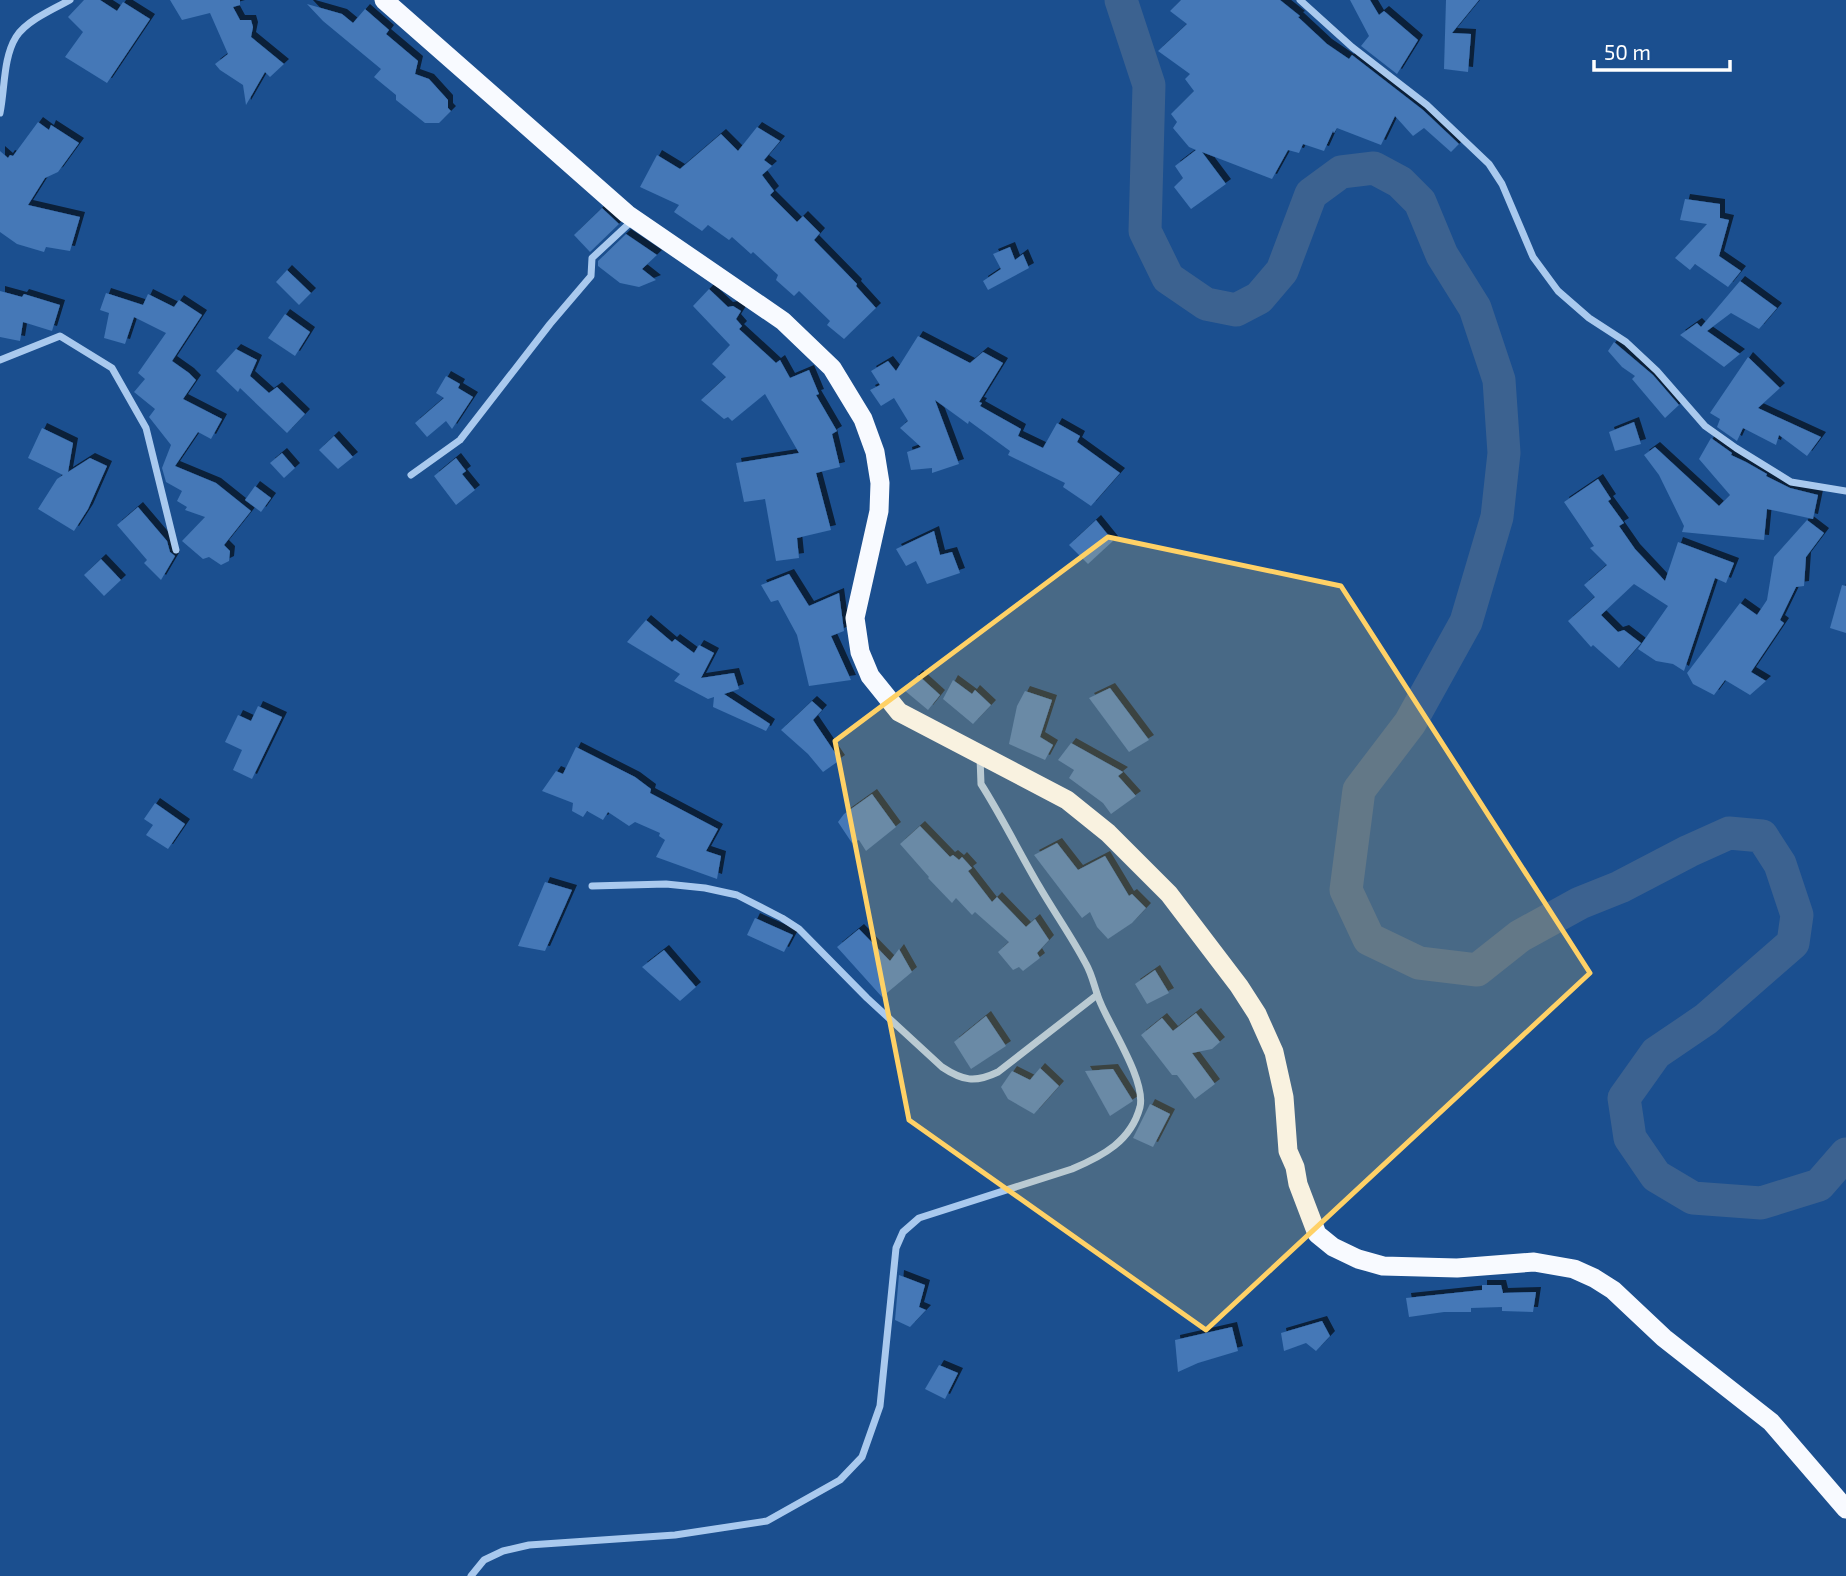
<svg xmlns="http://www.w3.org/2000/svg" width="1846" height="1576" viewBox="0 0 1846 1576" font-family="'Exo 2',sans-serif">
	<style>
		.lines { fill: none; stroke-linecap: round; stroke-linejoin: round }
		.river { stroke: #3c6290; stroke-width: 33 }
		.building { fill: #4478b7; filter: url(#shadow) }
		.minor { stroke: #a9c9ee; stroke-width: 7 }
		.trunk { stroke: #f8faff; stroke-width: 19 }
		.marked { fill: #ffd166; fill-opacity: 0.2; stroke: #ffd166; stroke-width: 5; stroke-linejoin: round }
	</style>
	<defs>
		<filter id="shadow"><feDropShadow dx="5" dy="-5" stdDeviation="0" flood-color="#0009"/></filter>
	</defs>
	<rect width="100%" height="100%" fill="#1b4f8f"/>
	<g class="lines">
		<path class="river" d="M1121,0l28,85 -4,146 23,47 38,26 30,6 23,-12 23,-27 29,-77 30,-22 33,-4 26,14 20,20 22,53 33,53 24,72 5,73 -7,64 -31,105 -56,101 -51,67 -13,100 23,49 50,24 58,7 43,-34 60,-33 40,-16 69,-36 40,-18 33,3 18,28 17,51 -4,28 -87,76 -50,34 -32,45 6,40 26,38 37,22 68,5 58,-18 27,-31"/>
	</g>
	<g class="building">
		<path d="M84,0h16l17,11 6,-9 27,17 -43,64 -42,-26 18,-25 -15,-15z"/>
		<path d="M170,0h70v5l-7,2 7,13h11l2,7 -2,10 33,27 -14,13 -5,-5 -19,33 -3,-20 -23,-15 -5,-6 13,-10 -18,-41 -28,7z"/>
		<path d="M1181,0h99l20,16 -2,1 29,27 22,15 3,-4 71,55 36,34 -8,8 -27,-24 -11,8 -18,-20 -14,29 -44,-17 -3,5 -1,-2 -9,20 -21,-7 -4,9 -11,-3 -16,29 -70,-27 24,32 -35,25 -17,-22 9,-9 -8,-12 21,-16 -7,-3 -16,-19 4,-6 -6,-8 23,-23 -9,-12 5,-5 -32,-23 29,-27 -17,-13z"/>
		<path d="M1350,0h20l9,15 5,-4 34,29 -21,34 -36,-28 8,-10z"/>
		<path d="M1446,0h33l-27,33 19,1 -3,38 -24,-3z"/>
		<path d="M307,4l35,10 11,9 12,-14 24,21 -3,4 32,27 -3,13 14,5 19,21v8l3,3 -12,12h-14l-29,-23v-5l-22,-18 7,-8 -58,-48z"/>
		<path d="M38,122l11,8 2,-5 28,18 -21,29 -13,6 -17,27 52,12 -10,34 -24,-4 -2,5 -27,-8 -17,-12v-81l8,7 2,-3 3,1z"/>
		<path d="M757,127l23,14 -16,19 8,6 -10,9 12,16 -4,4 27,27 6,-6 17,17 -6,7 43,44 -1,2 20,22 -32,31 -17,-14 3,-4 -31,-30 -5,5 -18,-16 2,-5 -25,-23 -2,2 -19,-17 -3,3 -21,-15 -6,6 -28,-19 5,-7 -39,-18 17,-32 23,14 41,-35 17,17z"/>
		<path d="M1685,199l35,5v14l9,2 -10,36 22,15 -13,16 -33,-23 -5,6 -15,-12 32,-34 -27,-4z"/>
		<path d="M602,208l17,16 -29,28 -16,-17z"/>
		<path d="M626,234l31,21 -15,14 14,11 -17,7 -19,-4 -22,-17v-5z"/>
		<path d="M1010,247l5,13 8,-6 6,14 -41,22 -5,-9 18,-12 -8,-15z"/>
		<path d="M287,270l24,23 -12,12 -23,-23z"/>
		<path d="M1740,281l37,27 -18,21 -28,-16 -24,18 33,23 -16,13 -44,-32 17,-12 4,4z"/>
		<path d="M709,289l19,18 5,-1 8,5 -5,8 6,7 -3,3 37,34 4,-3 10,18 19,-8 10,24 -3,1 21,36 -5,3 8,33 -24,6 15,57 -34,8 2,20 -23,3 -11,-62 -21,3 -8,-39 63,-10 -34,-59 -33,27 -4,-4 -4,2 -23,-19 25,-23 -14,-13 18,-19 -37,-39z"/>
		<path d="M0,291l22,6 2,-3 36,11 -8,26 -29,-9 -3,19 -20,-4z"/>
		<path d="M106,293l37,12 5,-11 26,13 5,-7 23,15 -30,46 17,12 7,7 -13,19 39,20 -11,20 -13,-7 -23,34 41,17 35,28 -27,34 6,6 -1,10 -8,4 -12,-8 -6,2 -21,-18 23,-24 -20,-7 2,-3 -10,-6 5,-10 -16,-9 -4,-14 9,-23 -22,-28 6,-8 -21,-17 11,-13 -7,-6 28,-40 -32,-16 -9,27 -21,-6 5,-25 -9,-3z"/>
		<path d="M285,314l25,18 -15,24 -27,-18z"/>
		<path d="M918,336l52,27 13,-11 20,11 -24,39 3,1 -2,3 41,23 -3,7 25,12 14,-25 23,13 -3,6 43,31 -29,33 -28,-19 2,-4 -57,-28 2,-4 -41,-30 -1,3 -33,-24 24,64 -27,9v-5l-21,2 -4,-18 14,-5 -21,-19 8,-7 -14,-23 -13,8 -11,-16 10,-5 -9,-14 17,-10 8,10z"/>
		<path d="M1614,342l39,33 26,30 -14,13 -33,-39 3,-3 -13,-9 -14,-16z"/>
		<path d="M236,349l21,11 -7,16 19,17 8,-6 28,27 -18,19 -47,-45 -2,4 -22,-21z"/>
		<path d="M1748,357l32,31 -22,20 63,29 -14,19 -28,-21 -3,10 -33,-17 -6,13 -20,-14 3,-8 -10,-6z"/>
		<path d="M446,376l14,8 -2,4 15,9 -21,32 -6,-8 -19,16 -12,-14 29,-25 -8,-5z"/>
		<path d="M1634,422l7,22 -26,7 -6,-19z"/>
		<path d="M42,428l31,15 -5,29 22,-14 17,8 -19,43 -14,22 -36,-22 19,-30 6,-4 -35,-17z"/>
		<path d="M334,436l19,21 -15,12 -19,-19z"/>
		<path d="M1711,438l21,15 -1,2 15,7 21,12 -1,2 24,12 28,7 -5,24 -46,-10 -3,31 -82,-8 2,-6 -25,-51 -15,-20 11,-8 64,59 11,-11 -31,-36z"/>
		<path d="M282,453l13,15 -11,10 -14,-15z"/>
		<path d="M456,458l10,13 -4,3 13,16 -19,15 -22,-29z"/>
		<path d="M1598,479l13,20 -3,2 16,22 -5,3 16,23 30,32 13,-39 56,21 -8,20 -11,-5 -31,93 -11,-7 -17,-3 -18,-12 30,-43 -34,-22 -33,31 17,17 6,-2 17,13 -22,25 -26,-23 -2,2 -23,-26 27,-24 -11,-12 23,-20 -17,-17 4,-2 -30,-44z"/>
		<path d="M255,486l16,12 -10,14 -16,-12z"/>
		<path d="M138,507l29,34 3,11 5,4 -14,24 -17,-17 3,-3 -30,-35z"/>
		<path d="M1096,520l17,21 -25,23 -19,-19z"/>
		<path d="M1807,520l17,13 -18,24 -2,29 -8,1 -16,33 4,3 -33,49 15,9 -16,14 -25,-15 -11,15 -21,-11 -6,-11 53,-70 17,12 10,-15 7,-43z"/>
		<path d="M934,531l6,24 12,-3 8,21 -33,11 -11,-23 -10,5 -10,-17z"/>
		<path d="M101,559l20,21 -17,16 -20,-21z"/>
		<path d="M789,574l20,32 30,-13 5,38 -13,5 20,44 -42,6 -12,-51 -19,-35 -7,2 -10,-17z"/>
		<path d="M1842,585l4,1v47l-16,-5z"/>
		<path d="M646,620l26,22 3,-3 19,14 5,-8 15,8 -13,25 33,-5 5,16 -15,5 46,30 -4,7 -53,-24 1,-10 -6,2 -34,-18 6,-7 -53,-32z"/>
		<path d="M918,675l22,20 -12,15 -24,-20z"/>
		<path d="M953,680l19,14 3,-4 16,15 -18,19 -30,-25z"/>
		<path d="M1110,688l39,52 -20,12 -40,-54z"/>
		<path d="M1025,691l27,9 -12,37 13,8 -8,15 -36,-16 8,-38z"/>
		<path d="M812,701l10,9 -9,10 27,40 -17,12 -15,-18 -27,-24z"/>
		<path d="M258,706l24,11 -30,62 -19,-9 9,-20 -17,-8 13,-27 13,6z"/>
		<path d="M1071,743l52,29 -5,4 18,20 -25,18 -8,-11 -34,-25 5,-8 -16,-10z"/>
		<path d="M576,747l59,30 16,12 -1,4 68,36 -12,22 15,5 -4,23 -61,-22 9,-17 -6,-4 1,-3 -25,-11 -6,4 -21,-14 -5,8 -16,-9 -4,6 -11,-6 1,-8 -31,-12 14,-20 7,3z"/>
		<path d="M872,794l24,33 -30,24 -7,-11 -7,3 -14,-21 6,-8z"/>
		<path d="M155,803l30,21 -17,25 -22,-14 7,-10 -9,-6z"/>
		<path d="M920,826l30,31 3,-2 6,5 3,-3 10,11 -4,3 24,31 5,-5 29,30 9,-8 14,21 -12,13 3,5 -17,13 -4,-4 -6,3 -15,-18 11,-10 -34,-30 -3,3 -16,-17 -4,5 -24,-25 1,-1 -29,-33z"/>
		<path d="M1057,843l21,27 27,-14 24,40 3,-2 14,14 -14,15 -24,16 -11,-12 -7,-15 -8,6 -48,-63z"/>
		<path d="M545,882l27,8 -27,61 -27,-5z"/>
		<path d="M755,918l38,17 -9,17 -37,-17z"/>
		<path d="M859,929l31,32 9,-12 13,23 -30,25 -45,-50z"/>
		<path d="M664,950l32,37 -16,14 -38,-34z"/>
		<path d="M1155,970l14,23 -22,11 -12,-20z"/>
		<path d="M1196,1013l24,29 -8,7 -20,4 23,31 -20,15 -18,-24h-5l-31,-40 21,-17 11,13z"/>
		<path d="M986,1016l20,30 -35,23 -17,-27z"/>
		<path d="M1040,1068l19,18 -25,28 -26,-15 -7,-12 11,-16 18,9z"/>
		<path d="M1113,1069l20,32 -23,15 -25,-45z"/>
		<path d="M1150,1104l20,10 -17,33 -20,-9z"/>
		<path d="M899,1275l26,10 -6,22 7,3 -16,17 -15,-7z"/>
		<path d="M1482,1285h19l2,8 33,-1 -3,20 -31,-1v-4l-31,1v4h-27l-35,5 -3,-19 76,-8z"/>
		<path d="M1322,1321l8,15 -14,15 -10,-8 -22,8 -3,-18z"/>
		<path d="M1232,1327l6,24 -40,12 -20,9 -3,-32z"/>
		<path d="M939,1365l19,8 -13,26 -20,-10z"/>
	</g>
	<g class="lines">
		<g class="minor">
			<path d="M1300,0l52,47 75,58 62,59 13,20 31,73 25,34 31,27 37,24 31,29 48,55 31,22 55,34 55,9"/>
			<path d="M0,113c5,-24 3,-55 16,-76 10,-16 37,-28 54,-37"/>
			<path d="M0,360l60,-24 52,32 34,60 30,122"/>
			<path d="M411,475l49,-35 90,-116 41,-48 1,-18 42,-39"/>
			<path d="M592,886l74,-2 39,4 32,7 45,23 17,11 68,69 75,69c21,14 33,16 56,5l99,-77"/>
			<path d="M471,1576l13,-16 19,-9 26,-6 146,-10 92,-14 73,-41 22,-23 18,-51 16,-158 7,-16 16,-14 153,-49c31,-13 59,-28 68,-62 6,-26 -29,-79 -39,-103 -6,-13 -8,-28 -15,-40 -14,-27 -32,-52 -47,-78 -20,-34 -37,-69 -58,-102l-1,-27"/>
		</g>
		<path class="trunk" d="M384,0l243,214 156,107 49,47 31,51 12,33 5,31 -1,28 -24,107 5,34 10,24 29,36 168,88 41,33 61,61 70,92 18,28 17,38 10,45 4,54 7,16 3,17 19,50 16,13 25,12 25,7 74,2 77,-6 40,7 20,9 19,12 51,48 107,84 75,87"/>
	</g>
	<path class="marked" d="M1108,537l233,49 249,387 -384,357 -297,-210 -74,-379z"/>
	<path d="M1594 60v10h136v-10" fill="none" stroke="#ffffff" stroke-width="3.5"/>
	<text x="1604" y="60" font-size="21" fill="#ffffff" stroke="#1b4f8f" stroke-width="5" paint-order="stroke">50 m</text>
</svg>
